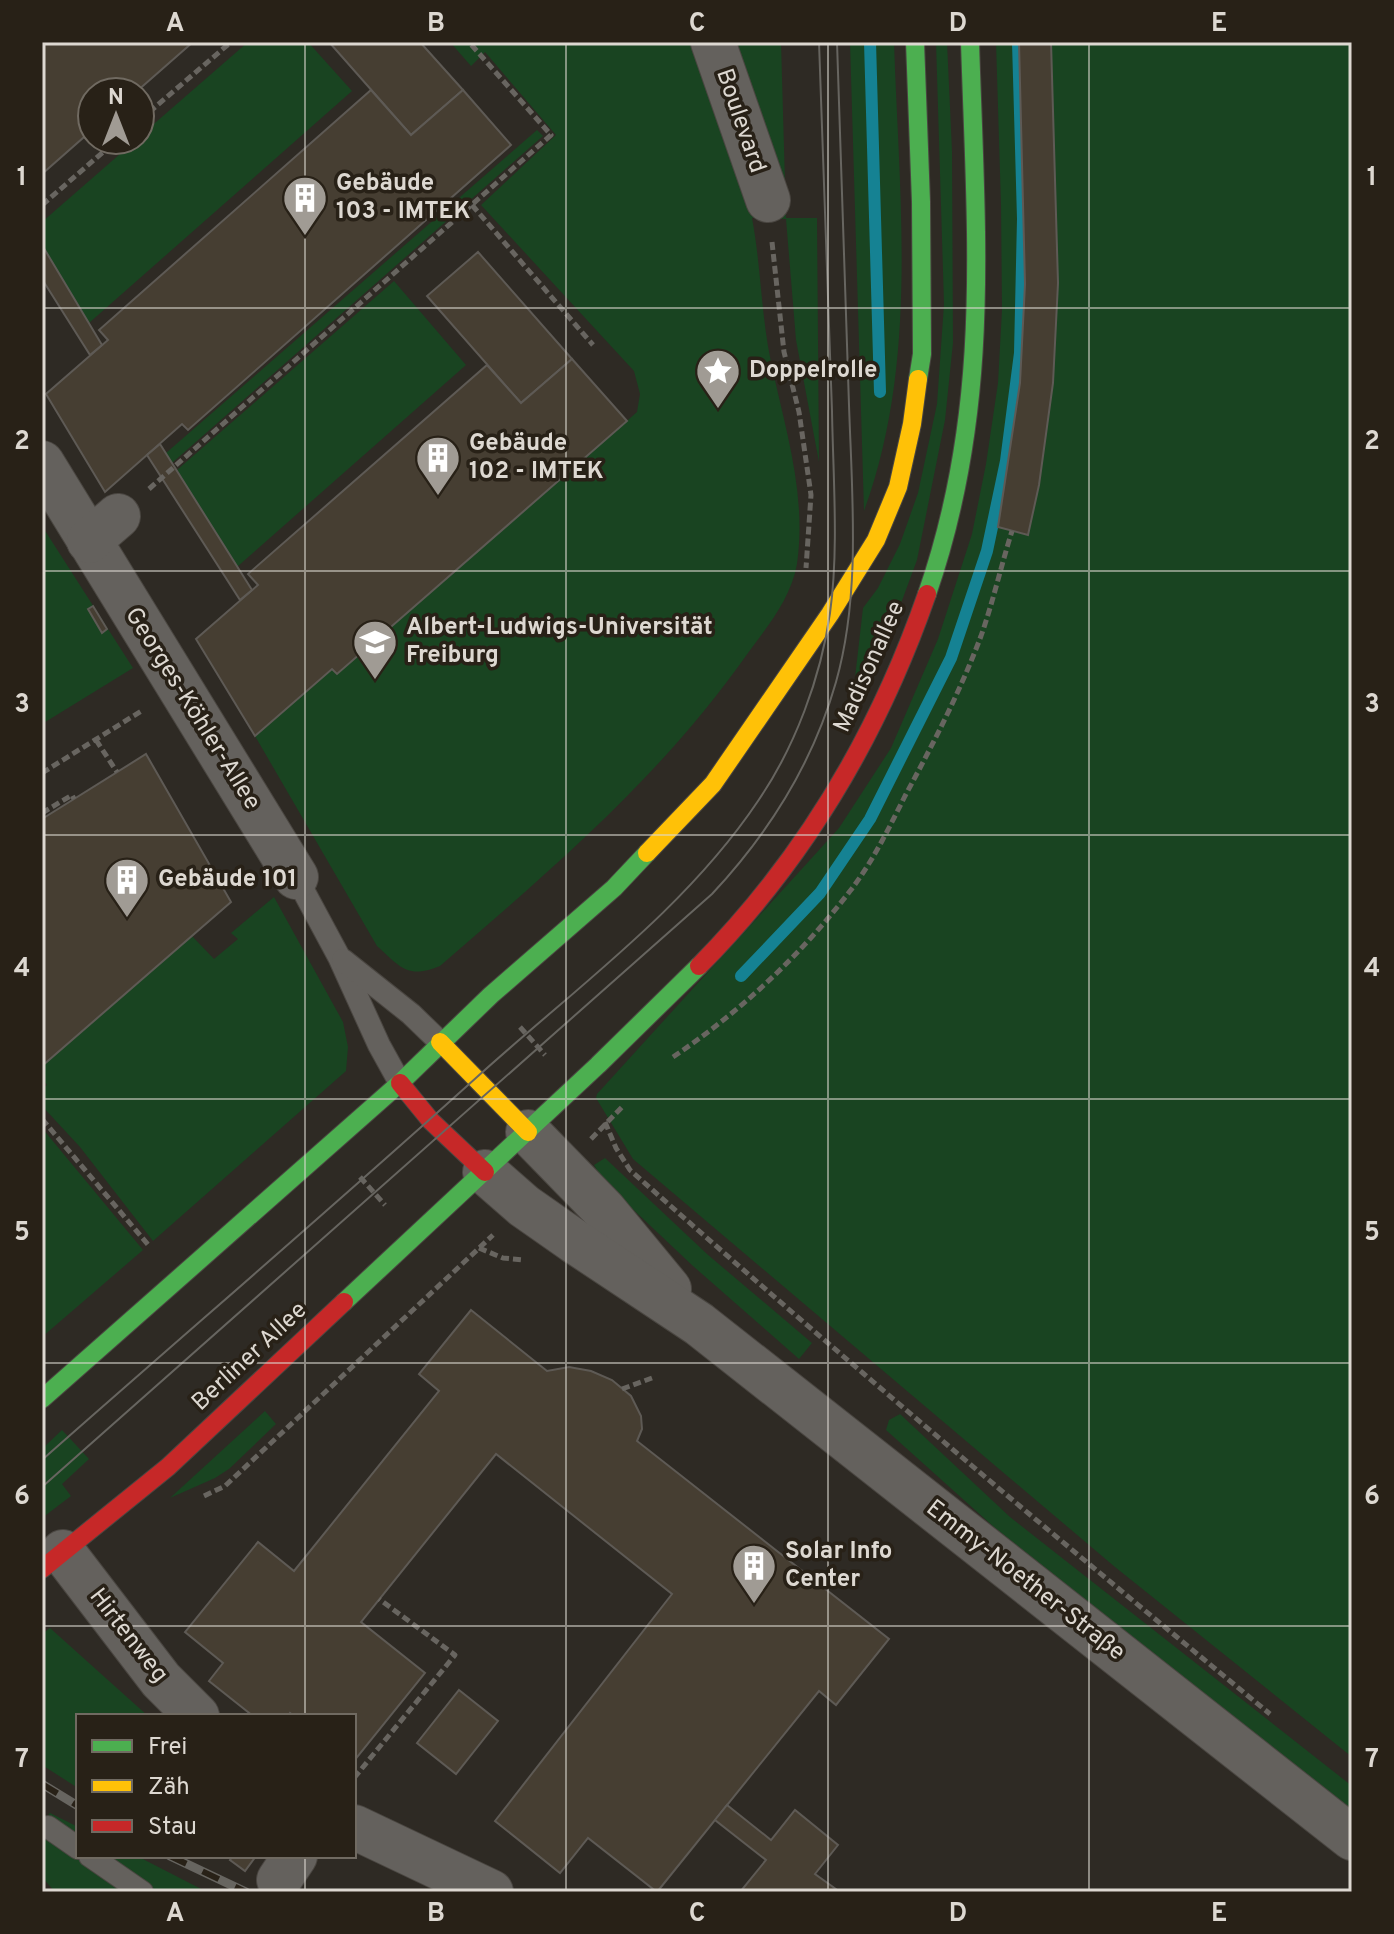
<svg xmlns="http://www.w3.org/2000/svg" width="1394" height="1934" viewBox="0 0 1394 1934" font-family="Overpass,sans-serif">
	<style>
		.green { fill: #194421 }
		.lines { fill: none; stroke-linecap: round; stroke-linejoin: round }
		.stream { stroke: #158293; stroke-width: 12 }
		.building { fill: #463e32; stroke: #5e5a55; stroke-width: 2 }
		.lane-casing { stroke: #4a4641; stroke-width: 24 }
		.street-casing { stroke: #4a4641; stroke-width: 46 }
		.fast-casing { stroke: #4a4641; stroke-width: 20 }
		.slow-casing { stroke: #4a4641; stroke-width: 20 }
		.jam-casing { stroke: #4a4641; stroke-width: 20 }
		.path { stroke: #686560; stroke-width: 5; stroke-dasharray: 8 4; stroke-linecap: butt }
		.lane { stroke: #64615d; stroke-width: 22 }
		.street { stroke: #64615d; stroke-width: 44 }
		.fast { stroke: #4caf50; stroke-width: 18 }
		.slow { stroke: #ffc107; stroke-width: 18 }
		.jam { stroke: #c62828; stroke-width: 18 }
		.tram { stroke: #676560; stroke-width: 2 }
		.rail-casing { stroke: #676560; stroke-width: 9 }
		.rail { stroke: #282117; stroke-width: 6; stroke-dasharray: 18; stroke-linecap: butt }
		.grid { fill: none; stroke: #ddd8d1; stroke-width: 2; stroke-opacity: 0.55 }
		.labels { text-anchor: middle; dominant-baseline: central; stroke-width: 7; stroke-linejoin: round; paint-order: stroke }
		.street-label { font-size: 24px; fill: #ddd8d1; stroke: #282117 }
		.poi-label { font-size: 24px; font-weight: bold; fill: #ddd8d1; stroke: #282117; text-anchor: start }
		.neatline { fill: none; stroke: #ddd8d1; stroke-width: 3 }
		.grid-label { font-size: 26px; text-anchor: middle; font-weight: bold; fill: #ddd8d1 }
	</style>
	<rect width="100%" height="100%" fill="#2e2a24"/>
	<g class="green">
		<path d="M248,42h60l44,49 -263,232 -47,-78v-23l94,-82h4v-4z"/>
		<path d="M450,42h331l5,176h31l2,244 -23,-122 -10,-121 -34,-1c9,47 9,97 19,144 14,67 36,132 26,202 -6,34 -29,62 -49,89 -87,124 -195,215 -308,313 -32,13 -39,2 -63,-20l-122,-210 77,-67 5,5 300,-262 3,-18 -6,-23 -153,-166 75,-70 -71,-83 -14,14z"/>
		<path d="M850,42h44c5,156 25,319 -30,469z"/>
		<path d="M936,42h11l5,109 1,192 -8,77 -28,140 -27,73 -40,88 13,-113 15,-20 22,-44 18,-51 19,-89 7,-100z"/>
		<path d="M996,42h356v1715l-237,-190 -482,-408 -37,-61 1,-4 242,-266 52,-80 47,-109 34,-105 14,-70 12,-81 4,-73 -1,-105z"/>
		<path d="M537,130l6,6 -371,327 -6,-10z"/>
		<path d="M394,281l72,84 -229,202 -60,-97z"/>
		<path d="M42,526l91,142 -91,56z"/>
		<path d="M274,897l69,125 5,25 -2,24 -193,170 -73,-94 -38,-41v-18l5,-3 -5,-6v-13l150,-130 22,23 24,-20 -7,-6z"/>
		<path d="M42,1128l101,122 -101,87z"/>
		<path d="M605,1158l102,96 105,89 -13,16 -106,-93 -89,-84 -10,-17z"/>
		<path d="M265,1411l11,13 -47,45 -14,9 -45,20z"/>
		<path d="M900,1414l110,103 342,269v25l-358,-284 -108,-97 3,-10z"/>
		<path d="M62,1430l27,29 -27,25 9,12 -29,22v-69z"/>
		<path d="M50,1628l98,88h-70v72l-36,-23v-131z"/>
		<path d="M50,1813l28,14v29h59l70,36h-152l-13,-15v-55z"/>
	</g>
	<g class="lines">
		<g class="stream">
			<path d="M870,42l10,350"/>
			<path d="M741,976l79,-83 50,-74 81,-161 36,-107 19,-90 14,-108 3,-134 -5,-177"/>
		</g>
	</g>
	<g class="building">
		<path d="M42,42h151l-57,50h-44v38l-50,44z"/>
		<path d="M329,42h91l43,48 -52,45z"/>
		<path d="M1019,42h32l7,241 -5,100 -14,102 -11,50 -30,-8 22,-144 5,-99z"/>
		<path d="M371,90l40,45 52,-45 48,55 -323,285 -6,-6 -77,68 -59,-98 62,-54 -9,-10z"/>
		<path d="M42,245l60,100 -12,10 -48,-76z"/>
		<path d="M478,252l94,107 -51,44 -94,-107z"/>
		<path d="M572,359l55,62 -290,253 -5,-5 -77,67 -59,-97 62,-54 -10,-11 239,-209 34,38z"/>
		<path d="M160,444l92,146 -12,10 -93,-145z"/>
		<path d="M93,606l14,23 -5,4 -14,-24z"/>
		<path d="M146,754l85,148 -189,164v-247z"/>
		<path d="M471,1310l76,61 22,-4 22,4 21,9 19,16 10,20 1,13 -5,12 252,198 -53,66 -17,-14 -162,201 -69,-54 -28,35 -65,-52 177,-227 -176,-140 -135,168 64,51 -71,88v-45h-60l-4,-3 -2,3h-35l-44,-35 14,-18 -38,-31 73,-90 36,29 145,-180 -20,-17z"/>
		<path d="M459,1690l39,31 -42,53 -39,-31z"/>
		<path d="M727,1805l44,35 24,-30 43,35 -23,29 25,18h-100l26,-32 -51,-40z"/>
		<path d="M233,1856h23l-11,15 -15,-11z"/>
	</g>
	<g class="lines">
		<g class="lane-casing">
			<g id="lane">
				<path d="M296,877l43,80 40,88 21,38"/>
				<path d="M343,960l68,54 29,28"/>
				<path d="M48,1827l30,21"/>
				<path d="M90,1856l52,36"/>
			</g>
		</g>
		<g class="street-casing">
			<g id="street">
				<path d="M713,42l55,158"/>
				<path d="M42,463l254,414"/>
				<path d="M89,541l29,-25"/>
				<path d="M528,1132l76,78 65,79"/>
				<path d="M485,1172l39,34 50,35 125,83 653,514"/>
				<path d="M63,1552l98,128 36,36"/>
				<path d="M354,1827l137,65"/>
				<path d="M279,1880l16,-24"/>
			</g>
		</g>
		<g class="fast-casing">
			<g id="fast">
				<path d="M915,42l6,160 1,152 -4,25"/>
				<path d="M927,594c65,-187 49,-359 43,-552"/>
				<path d="M344,1302l254,-237 101,-99"/>
				<path d="M42,1399l358,-316 91,-88 123,-107 33,-35"/>
			</g>
		</g>
		<g class="slow-casing">
			<g id="slow">
				<path d="M647,853l66,-69 117,-170 46,-74 22,-53 14,-63 6,-45"/>
				<path d="M440,1042l88,90"/>
			</g>
		</g>
		<g class="jam-casing">
			<g id="jam">
				<path d="M699,966c105,-106 179,-231 228,-372"/>
				<path d="M400,1083l31,38 54,51"/>
				<path d="M42,1569l126,-102 176,-165"/>
			</g>
		</g>
		<g class="path">
			<path d="M140,120l91,-78"/>
			<path d="M42,205l75,-65"/>
			<path d="M472,205l121,140"/>
			<path d="M772,242l12,110 15,60 12,83 -5,73"/>
			<path d="M149,489l402,-354 -82,-93"/>
			<path d="M96,740l21,32"/>
			<path d="M42,773l101,-63"/>
			<path d="M42,813l30,-18 2,4"/>
			<path d="M520,1027l25,28"/>
			<path d="M673,1057c67,-45 128,-102 177,-166 22,-28 39,-63 55,-95 28,-52 55,-104 76,-160 12,-34 20,-70 31,-105"/>
			<path d="M42,1119l108,128"/>
			<path d="M605,1122l11,26 14,22c209,186 424,366 640,544"/>
			<path d="M591,1139l32,-33"/>
			<path d="M360,1177l25,28"/>
			<path d="M479,1248l24,10 21,2"/>
			<path d="M622,1389l30,-11"/>
			<path d="M204,1496l21,-10 268,-251"/>
			<path d="M354,1778l101,-123 -76,-56"/>
		</g>
		<use href="#lane" class="lane"/>
		<use href="#street" class="street"/>
		<use href="#fast" class="fast"/>
		<use href="#slow" class="slow"/>
		<use href="#jam" class="jam"/>
		<g class="tram">
			<path d="M42,1460c145,-128 292,-254 435,-383 97,-88 208,-167 281,-276 37,-54 63,-124 72,-188 9,-63 3,-138 2,-202 -4,-123 -9,-246 -13,-369"/>
			<path d="M42,1487l670,-593c57,-61 101,-131 124,-212 25,-88 16,-186 13,-277 -3,-121 -7,-242 -12,-363"/>
		</g>
		<g class="rail-casing">
			<g id="rail">
				<path d="M42,1784l36,22"/>
				<path d="M170,1856l76,36"/>
			</g>
		</g>
		<use href="#rail" class="rail"/>
	</g>
	<path class="grid" d="M305,42v1674M566,42v1850M828,42v1850M1089,42v1850M42,308h1310M42,571h1310M42,835h1310M42,1099h1310M42,1363h1310M42,1626h1310M305,1856v36"/>
	<defs>
		<g id="building-pin" transform="scale(2.3)"><path d="M0 17L-7.5 6A9.5 9.5 0 1 1 7.5 6Z" fill="#a09b94" stroke="#282117"/><path d="M-4-6H4V6H1V3H-1V6H-4ZM-2.5-4.3h1.7v1.8h-1.7ZM.8-4.3h1.7v1.8H.8ZM-2.5-1h1.7V.8h-1.7ZM.8-1h1.7V.8H.8Z" fill="#fff"/></g>
		<g id="sight-pin" transform="scale(2.3)"><path d="M0 17L-7.5 6A9.5 9.5 0 1 1 7.5 6Z" fill="#a09b94" stroke="#282117"/><path d="M0-6L1.8-2.2L6-1.7L2.9 1.2L3.7 5.4L0 3.3L-3.7 5.4L-2.9 1.2L-6-1.7L-1.8-2.2Z" fill="#fff"/></g>
		<g id="university-pin" transform="scale(2.3)"><path d="M0 17L-7.5 6A9.5 9.5 0 1 1 7.5 6Z" fill="#a09b94" stroke="#282117"/><path d="M0-5L7-2L0 1L-7-2ZM-4 1L0 2.5L4 1V4Q0 6-4 4Z" fill="#fff"/></g>
	</defs>
	<g fill-rule="evenodd">
		<use href="#building-pin" x="305" y="198"/>
		<use href="#sight-pin" x="718" y="371"/>
		<use href="#building-pin" x="438" y="458"/>
		<use href="#university-pin" x="375" y="642"/>
		<use href="#building-pin" x="127" y="880"/>
		<use href="#building-pin" x="754" y="1566"/>
	</g>
	<g class="labels">
		<g class="street-label">
			<text transform="translate(740 121) rotate(71)">Boulevard</text>
			<text transform="translate(870 667) rotate(-66)">Madisonallee</text>
			<text transform="translate(192 709) rotate(58)">Georges-Köhler-Allee</text>
			<text transform="translate(250 1357) rotate(-43)">Berliner Allee</text>
			<text transform="translate(1025 1581) rotate(38)">Emmy-Noether-Straße</text>
			<text transform="translate(128 1636) rotate(52)">Hirtenweg</text>
		</g>
		<g class="poi-label">
			<text x="336" y="184">Gebäude<tspan x="336" dy="28">103 - IMTEK</tspan></text>
			<text x="749" y="371">Doppelrolle</text>
			<text x="469" y="444">Gebäude<tspan x="469" dy="28">102 - IMTEK</tspan></text>
			<text x="406" y="628">Albert-Ludwigs-Universität<tspan x="406" dy="28">Freiburg</tspan></text>
			<text x="158" y="880">Gebäude 101</text>
			<text x="785" y="1552">Solar Info<tspan x="785" dy="28">Center</tspan></text>
		</g>
	</g>
	<rect width="1394" height="1934" fill="none" stroke="#282117" stroke-width="88"/>
	<rect x="76" y="1714" width="280" height="144" fill="#282117" stroke="#706a61" stroke-width="2"/>
	<rect x="92" y="1740" width="40" height="12" fill="#4caf50" stroke="#706a61" stroke-width="2"/>
	<text x="148" y="1754" font-size="24" fill="#ddd8d1">Frei</text>
	<rect x="92" y="1780" width="40" height="12" fill="#ffc107" stroke="#706a61" stroke-width="2"/>
	<text x="148" y="1794" font-size="24" fill="#ddd8d1">Zäh</text>
	<rect x="92" y="1820" width="40" height="12" fill="#c62828" stroke="#706a61" stroke-width="2"/>
	<text x="148" y="1834" font-size="24" fill="#ddd8d1">Stau</text>
	<g transform="translate(116 116)"><circle r="38" fill="#282117" stroke="#706a61" stroke-width="2"/>
	<path d="M0-6L14 30L0 20L-14 30Z" fill="#a09b94"/>
	<text y="-12" font-size="22" font-weight="bold" text-anchor="middle" fill="#ddd8d1">N</text>
	</g>
	<rect x="44" y="44" width="1306" height="1846" class="neatline"/>
	<g class="grid-label">
		<text x="175" y="31">A</text>
		<text x="436" y="31">B</text>
		<text x="697" y="31">C</text>
		<text x="958" y="31">D</text>
		<text x="1219" y="31">E</text>
		<text x="22" y="185">1</text>
		<text x="1372" y="185">1</text>
		<text x="22" y="449">2</text>
		<text x="1372" y="449">2</text>
		<text x="22" y="712">3</text>
		<text x="1372" y="712">3</text>
		<text x="22" y="976">4</text>
		<text x="1372" y="976">4</text>
		<text x="22" y="1240">5</text>
		<text x="1372" y="1240">5</text>
		<text x="22" y="1504">6</text>
		<text x="1372" y="1504">6</text>
		<text x="22" y="1767">7</text>
		<text x="1372" y="1767">7</text>
		<text x="175" y="1921">A</text>
		<text x="436" y="1921">B</text>
		<text x="697" y="1921">C</text>
		<text x="958" y="1921">D</text>
		<text x="1219" y="1921">E</text>
	</g>
</svg>
